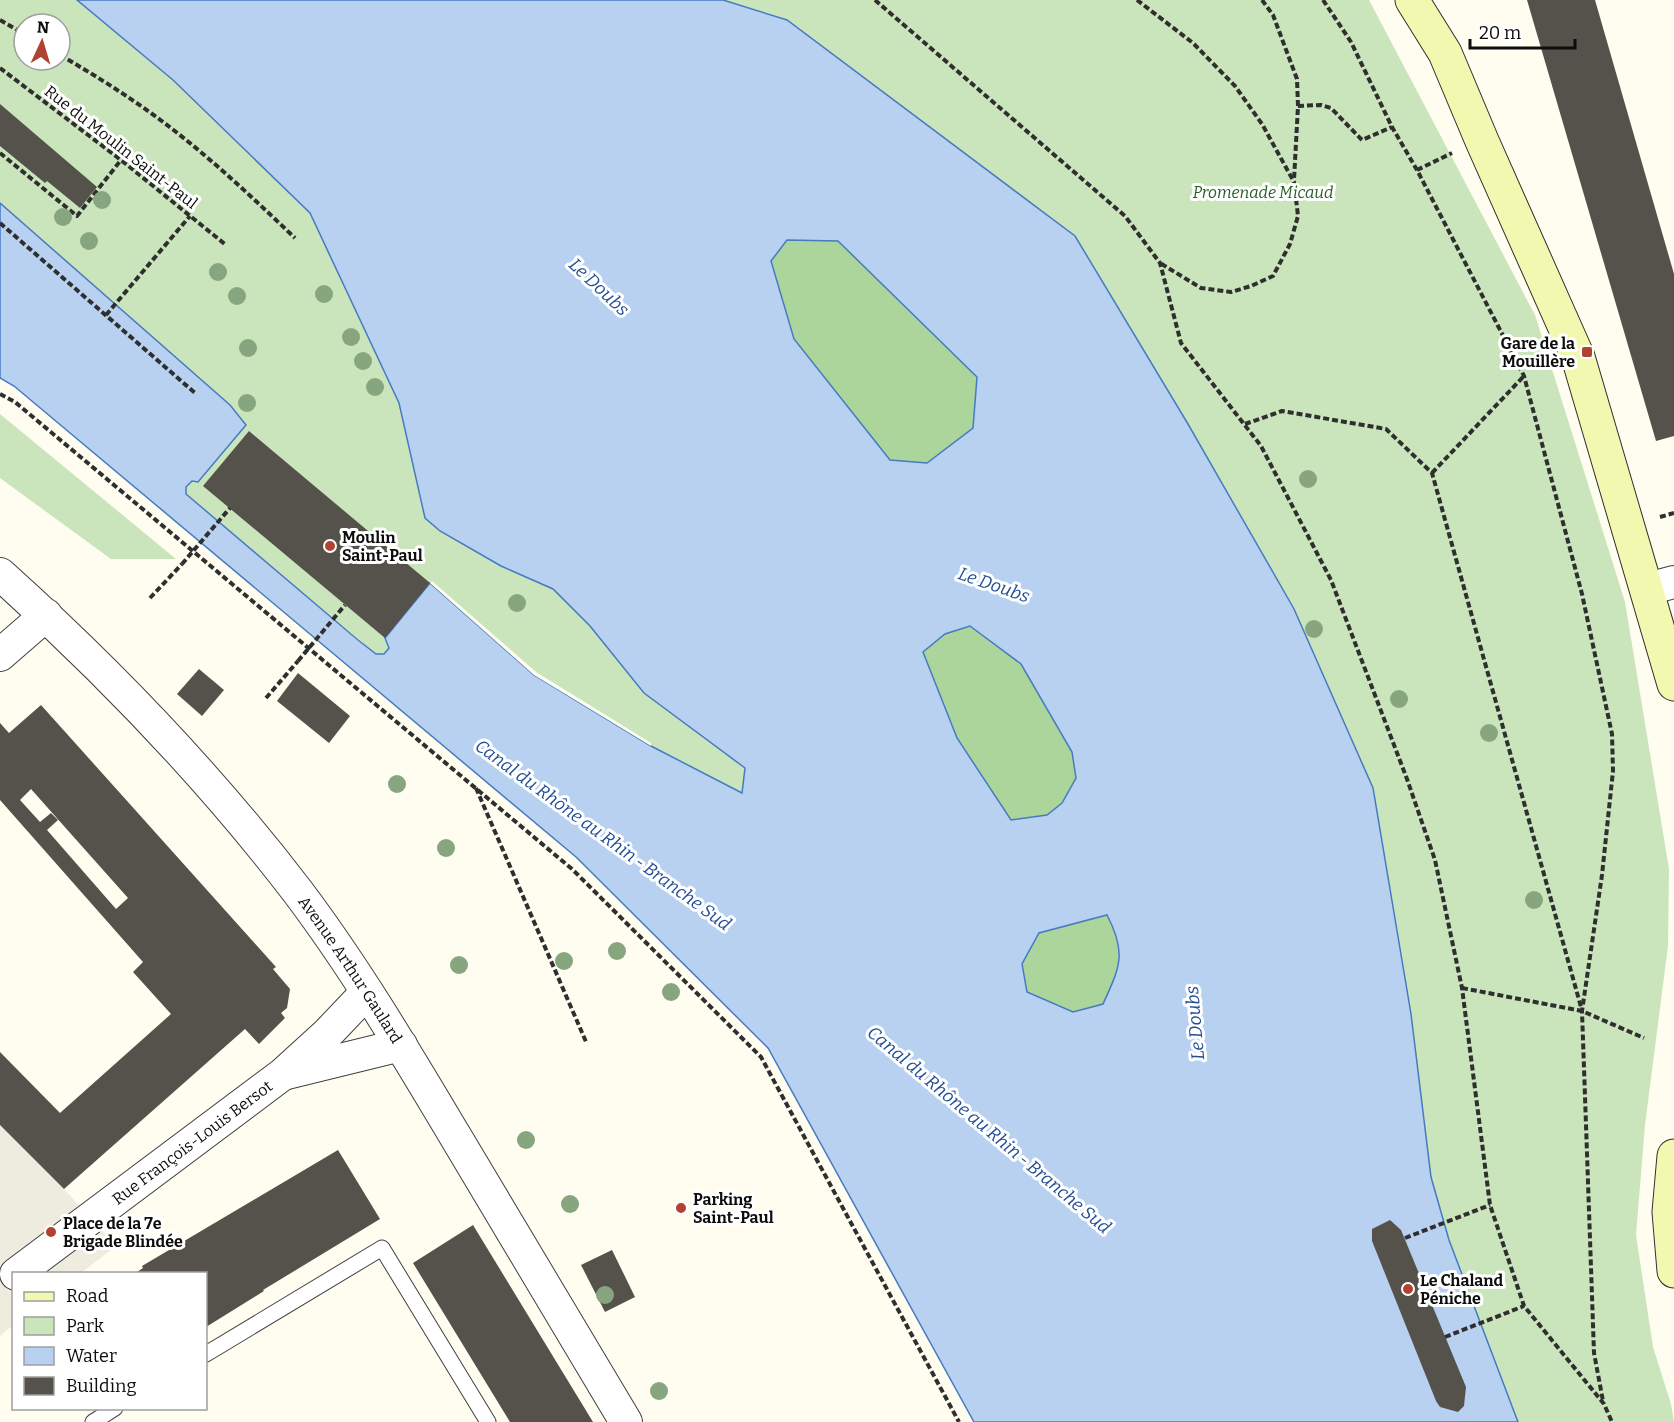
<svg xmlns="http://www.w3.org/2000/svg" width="1674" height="1422" viewBox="0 0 1674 1422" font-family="Bitter,serif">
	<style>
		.green { fill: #cae5bc; fill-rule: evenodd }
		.forest { fill: #acd59c }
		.plaza { fill: #edecdf }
		.water { fill: #b8d1f1; stroke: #467ac1; stroke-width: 1.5; fill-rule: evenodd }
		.pier { fill: #fefdef }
		.building { fill: #55514b; fill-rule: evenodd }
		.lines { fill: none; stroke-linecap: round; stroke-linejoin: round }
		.service-casing { stroke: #404040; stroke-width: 17 }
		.minor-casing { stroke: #404040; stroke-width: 34 }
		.secondary-casing { stroke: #2f2f2f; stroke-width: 35 }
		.path { stroke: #2f2f2f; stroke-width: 4; stroke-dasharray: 6 3; stroke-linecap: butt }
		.service { stroke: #fff; stroke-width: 15 }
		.minor { stroke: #fff; stroke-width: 32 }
		.secondary { stroke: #f3f8b0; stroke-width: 33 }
		.path-bridge { stroke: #2f2f2f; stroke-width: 4; stroke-dasharray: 6 3; stroke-linecap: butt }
		.tree { fill: #87a67f }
		.poi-dot { fill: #b14232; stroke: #fff; stroke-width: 2 }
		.labels { text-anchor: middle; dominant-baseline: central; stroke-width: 6; stroke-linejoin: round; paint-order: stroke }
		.street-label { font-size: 16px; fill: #0d0d0d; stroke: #fff }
		.park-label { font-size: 16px; font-style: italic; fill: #255f23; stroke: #fff }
		.poi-label { font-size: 16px; font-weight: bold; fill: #0d0d0d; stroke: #fff; text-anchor: start }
		.water-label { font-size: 18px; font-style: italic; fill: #224e94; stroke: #fff }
	</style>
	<rect width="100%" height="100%" fill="#fefdef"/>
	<g class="green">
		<path d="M0,0h77l96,80 137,133 89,190 26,115 15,13 61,35 52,23 37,37 54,67 101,75 -3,26 -91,-48 -117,-71 -104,-91 -44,54 3,10 -5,6h-8l-190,-160v-7l6,-6 38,-76 -230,-202zM24,24h36v36h-36z"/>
		<path d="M723,0h646l166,315 90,287 44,267 -1,77 -23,179 -9,110 17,112 18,57 3,18h-156l-69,-182 -18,-63 -20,-163 -38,-226 -79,-179 -106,-185 -113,-188 -288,-216z"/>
		<path d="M0,414l176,145h-65l-111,-81z"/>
	</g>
	<g class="forest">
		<path d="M787,240l51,1 139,136 -4,51 -46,35 -37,-2 -96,-122 -23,-78z"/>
		<path d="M970,626l51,38 51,88 4,26 -14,25 -15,12 -36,5 -54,-82 -34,-86 22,-18z"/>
		<path d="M1107,915l13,29 -3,30 -14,30 -30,8 -46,-20 -5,-28 17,-31z"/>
	</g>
	<path class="plaza" d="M0,1125l64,64 52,57 -35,27 -67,1 -1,51 -13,11z"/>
	<path class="water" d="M77,0h646l64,20 288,216 113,188 106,185 79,179 38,226 20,163 18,63 69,182h-544l-206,-374 -192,-191 -562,-471 -14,-8v-175l230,202 16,20 -48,57 -6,-1 -6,6v7l172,146 18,14h8l5,-6 -4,-10 45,-55 104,92 117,71 91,47 3,-25 -101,-75 -54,-67 -37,-37 -52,-23 -61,-35 -15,-13 -26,-115 -89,-190 -137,-133zM787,240l51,1 139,136 -4,51 -46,35 -37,-3 -96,-121 -23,-78zM970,626l51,38 51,88 4,26 -14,25 -15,12 -36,5 -54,-82 -34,-86 22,-18zM1107,915c20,38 13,52 -4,89l-30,8 -46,-20 -5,-28 17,-31z"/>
	<path class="pier" d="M432,581l104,91 115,71v3l-117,-71 -104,-92z"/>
	<g class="building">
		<path d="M1527,0h68l79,274v162l-18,5z"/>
		<path d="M0,104l97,83 -17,21 -33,-27 -2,2 -45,-37z"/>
		<path d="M249,431l181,152 -45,55 -182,-152z"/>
		<path d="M199,669l25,21 -22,26 -25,-22z"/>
		<path d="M298,673l52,43 -21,27 -52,-42z"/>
		<path d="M41,705l235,262 -3,2 17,20 -3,19 -6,5 4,5 -26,26 -14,-15 -181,160 -64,-64v-73l60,61 111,-99 -38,-42 10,-10 -143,-162v-77l9,10zM31,789l97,109 -12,11 -69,-79 11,-10 -7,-7 -11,9 -20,-22z"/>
		<path d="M338,1150l42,69 -117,71 1,1 -58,36v-53h-72l9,-6 -1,-2z"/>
		<path d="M1390,1220l11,10 65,157 -2,19 -6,6 -18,-5 -4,-6 -64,-160v-12z"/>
		<path d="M473,1225l120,197h-83l-97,-159z"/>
		<path d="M612,1250l23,47 -30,15 -24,-47z"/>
	</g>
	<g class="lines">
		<g class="service-casing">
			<g id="service">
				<path d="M206,1354l176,-106 106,174"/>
				<path d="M93,1422l22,-14"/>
			</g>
		</g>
		<g class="minor-casing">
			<g id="minor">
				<path id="s1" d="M0,574c108,97 210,203 298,318 58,77 107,160 156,242 57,96 115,192 172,288"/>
				<path d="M1648,589l26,-7"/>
				<path d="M0,655l46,-40"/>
				<path d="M287,1073l114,-28"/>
				<path id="s2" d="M16,1274l267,-200 45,-41 39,-41"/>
			</g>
		</g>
		<g class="secondary-casing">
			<g id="secondary">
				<path d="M1412,0l33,53 37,88 96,216 96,327"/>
				<path d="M1674,1156l-5,56 5,59"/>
			</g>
		</g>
		<g class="path">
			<path d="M875,0l250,216 35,47 21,80 80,103 70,134 76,199 28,81 27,128 28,217 34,101 80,98 8,18"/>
			<path d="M1137,0l56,43 42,43 27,38 32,58 4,34 -8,28 -17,32 -22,10 -20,6 -30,-4 -41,-25"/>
			<path d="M1262,0l11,15 24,64 1,27 -4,74"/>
			<path d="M1323,0l28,42 41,85 25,43 107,206 58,218 30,140 1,37 -11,104 -20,136 12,342 9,48"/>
			<path d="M0,20l24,14"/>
			<path d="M60,55c38,22 76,46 111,73 44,34 84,72 124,110"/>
			<path d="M0,68l121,92 105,85"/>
			<path d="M1298,106l23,-1 10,3 31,32 30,-13"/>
			<path d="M0,153l77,63 44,-56"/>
			<path d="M1417,170l35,-17"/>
			<path d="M0,223l195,170"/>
			<path d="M106,315l84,-99"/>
			<path d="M0,394l15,8 557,467 189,188 198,365"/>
			<path d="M1245,424l37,-13 104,18 46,44 149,534"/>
			<path d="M1432,473l91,-96"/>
			<path d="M1660,517l14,-4"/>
			<path d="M150,598l32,-34"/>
			<path d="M266,698l32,-37"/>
			<path d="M476,788l111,256"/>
			<path d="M1462,988l120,23 62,27"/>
			<path d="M1405,1238l85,-33"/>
			<path d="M1445,1337l79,-31"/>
		</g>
		<use href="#service" class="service"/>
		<use href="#minor" class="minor"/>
		<use href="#secondary" class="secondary"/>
		<g class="path-bridge">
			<path d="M182,564l48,-56"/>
			<path d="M298,661l47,-56"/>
		</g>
	</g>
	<g class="tree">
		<circle cx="102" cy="200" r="9"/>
		<circle cx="63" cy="217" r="9"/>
		<circle cx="89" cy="241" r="9"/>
		<circle cx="218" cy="272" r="9"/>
		<circle cx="324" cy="294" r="9"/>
		<circle cx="237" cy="296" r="9"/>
		<circle cx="351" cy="337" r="9"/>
		<circle cx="248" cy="348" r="9"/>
		<circle cx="363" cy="361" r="9"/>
		<circle cx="375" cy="387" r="9"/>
		<circle cx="247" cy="403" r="9"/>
		<circle cx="1308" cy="479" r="9"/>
		<circle cx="517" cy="603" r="9"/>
		<circle cx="1314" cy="629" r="9"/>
		<circle cx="1399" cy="699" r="9"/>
		<circle cx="1489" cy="733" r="9"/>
		<circle cx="397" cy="784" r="9"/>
		<circle cx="446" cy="848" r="9"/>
		<circle cx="1534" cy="900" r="9"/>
		<circle cx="617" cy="951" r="9"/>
		<circle cx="564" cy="961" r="9"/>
		<circle cx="459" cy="965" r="9"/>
		<circle cx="671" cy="992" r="9"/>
		<circle cx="526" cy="1140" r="9"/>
		<circle cx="570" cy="1204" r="9"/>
		<circle cx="605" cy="1295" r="9"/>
		<circle cx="659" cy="1391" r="9"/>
	</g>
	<g class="poi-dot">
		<rect x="1581" y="346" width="12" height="12" rx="3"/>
		<circle cx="330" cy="546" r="6"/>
		<circle cx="681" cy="1208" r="6"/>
		<circle cx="51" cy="1232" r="6"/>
		<circle cx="1408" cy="1289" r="6"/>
	</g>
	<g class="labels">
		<g class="street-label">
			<text transform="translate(121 147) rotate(38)">Rue du Moulin Saint-Paul</text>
			<text stroke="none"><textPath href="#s1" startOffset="530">Avenue Arthur Gaulard</textPath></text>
			<text stroke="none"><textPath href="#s2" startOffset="220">Rue François-Louis Bersot</textPath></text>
		</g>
		<g class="park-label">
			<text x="1263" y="192">Promenade Micaud</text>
		</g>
		<g class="poi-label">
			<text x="1575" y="343" text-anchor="end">Gare de la<tspan x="1575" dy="18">Mouillère</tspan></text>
			<text x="342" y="537">Moulin<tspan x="342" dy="18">Saint-Paul</tspan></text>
			<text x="693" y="1199">Parking<tspan x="693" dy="18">Saint-Paul</tspan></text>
			<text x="63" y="1223">Place de la 7e<tspan x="63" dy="18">Brigade Blindée</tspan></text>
			<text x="1420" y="1280">Le Chaland<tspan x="1420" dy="18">Péniche</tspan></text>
		</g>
		<g class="water-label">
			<text transform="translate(599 287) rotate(43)">Le Doubs</text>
			<text transform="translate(994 585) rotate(19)">Le Doubs</text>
			<text transform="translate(603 835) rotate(36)">Canal du Rhône au Rhin - Branche Sud</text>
			<text transform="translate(1195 1023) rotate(-95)">Le Doubs</text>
			<text transform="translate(989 1130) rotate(40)">Canal du Rhône au Rhin - Branche Sud</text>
		</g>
	</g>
	<rect x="12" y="1272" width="195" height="138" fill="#ffffff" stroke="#9e9e9e" stroke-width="1.5"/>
	<rect x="24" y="1292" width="30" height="9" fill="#f3f8b0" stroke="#9e9e9e" stroke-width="1.5"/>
	<text x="66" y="1302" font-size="18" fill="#0d0d0d">Road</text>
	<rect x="24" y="1317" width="30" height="18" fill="#cae5bc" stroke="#9e9e9e" stroke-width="1.5"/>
	<text x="66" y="1332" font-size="18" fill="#0d0d0d">Park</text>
	<rect x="24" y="1347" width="30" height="18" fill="#b8d1f1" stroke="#9e9e9e" stroke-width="1.5"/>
	<text x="66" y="1362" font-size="18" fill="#0d0d0d">Water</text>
	<rect x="24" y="1377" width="30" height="18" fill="#55514b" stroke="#9e9e9e" stroke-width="1.5"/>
	<text x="66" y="1392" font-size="18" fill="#0d0d0d">Building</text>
	<g transform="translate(42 42) rotate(4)"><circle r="28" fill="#ffffff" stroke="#9e9e9e" stroke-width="1.5"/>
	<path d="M0-4.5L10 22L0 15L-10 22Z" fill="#b14232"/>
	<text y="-9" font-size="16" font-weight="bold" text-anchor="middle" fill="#0d0d0d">N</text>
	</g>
	<path d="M1470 39v9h105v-9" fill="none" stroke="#0d0d0d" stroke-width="3"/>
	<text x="1479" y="39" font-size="18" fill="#0d0d0d" stroke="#ffffff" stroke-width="4.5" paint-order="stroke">20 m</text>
</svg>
